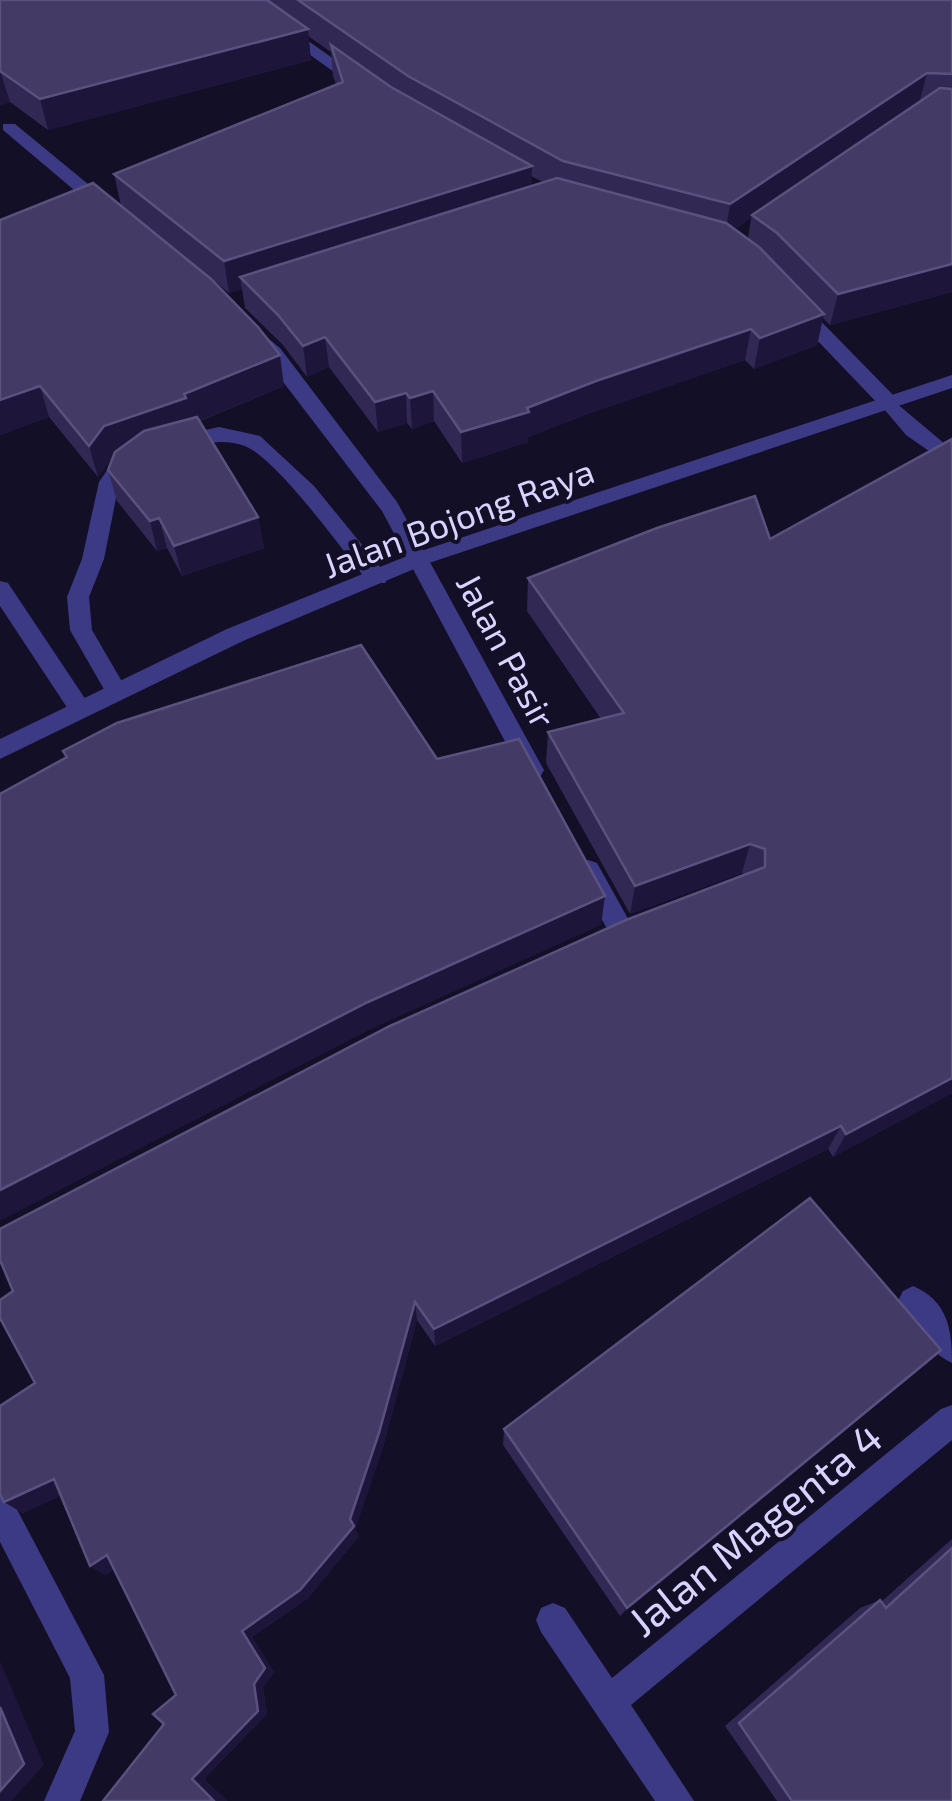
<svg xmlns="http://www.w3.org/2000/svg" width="952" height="1801" viewBox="0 0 952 1801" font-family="'Exo 2',sans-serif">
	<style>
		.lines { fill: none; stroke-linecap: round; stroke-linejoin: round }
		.service { fill: #3d3a85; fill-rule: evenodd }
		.minor { fill: #3d3a85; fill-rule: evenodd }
		.tertiary { fill: #3d3a85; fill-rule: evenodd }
		.wall { fill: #312854; fill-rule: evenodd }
		.shaded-wall { fill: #1d163a }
		.building { fill: #433a66; stroke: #5a527e; stroke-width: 2.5 }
		.labels { text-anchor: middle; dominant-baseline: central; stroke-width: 8; stroke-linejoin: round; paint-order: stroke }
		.street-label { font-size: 35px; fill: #d9d4ff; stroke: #130f26 }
		.near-street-label { font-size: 42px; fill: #d9d4ff; stroke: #130f26 }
	</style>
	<rect width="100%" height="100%" fill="#130f26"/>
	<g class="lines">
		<g class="service">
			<path d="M889,397l63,53v17l-46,-32 -27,-32z"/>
			<path d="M219,427l41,9 54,50 71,87 3,5 -3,5h-16c-25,-31 -91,-123 -124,-137 -23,-9 -47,-1 -69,4l-10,-7 3,-5z"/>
			<path d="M134,453l10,7 -16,10 -9,13 -15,76 -15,38 3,33 36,62 -11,9 -8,-3 -39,-68 -3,-33 15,-38 17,-77 15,-22z"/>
		</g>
		<g class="minor">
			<path d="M234,0h17l115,82 -14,3z"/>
			<path d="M3,124h12l96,79v8h-12l-96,-81z"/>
			<path d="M799,304l7,2 90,92v10h-14l-90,-94 -2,-4z"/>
			<path d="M258,330l22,18 117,154 143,261 4,7 -4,7h-16l-142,-266 -131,-171 -2,-4z"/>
			<path d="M0,581l8,2 80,120 3,6 -3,6h-16l-72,-109z"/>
			<path d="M588,860l9,3 34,61 4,8 -4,8 -9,3 -9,-3 -34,-63 -3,-7 3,-7z"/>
			<path d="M913,1286c35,15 39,44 39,77 -21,-9 -45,-41 -54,-62l5,-10z"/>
			<path d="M952,1405v35l-321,265 63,96h-39l-114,-169 -5,-12 5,-12 12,-5 12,5 47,70 329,-269z"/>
			<path d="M0,1493l11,5 93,177 5,57 -29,69h-36l31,-70 -5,-53 -70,-136z"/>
		</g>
		<path class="tertiary" d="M952,375v13l-526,176 -183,77 -243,118v-20l227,-110 185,-75z"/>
	</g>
	<g class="wall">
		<path d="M0,0h952v292l-122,33 -7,-7 -6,27 -63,24 -9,-9 -152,52 -65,25v5l-66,21 -28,-42 -22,8 -5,-6 -29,9 -49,-65 -22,10 -24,-32 -38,-37 -3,-19 -13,4 -108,-87 -7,-32 222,-90 -3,-8 -2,-24 -23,-16 3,24 -263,70 -38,-28 -10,3zM531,176l12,6 -12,4zM751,218l-3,21 -13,-10z"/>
		<path d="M0,220l284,166 -84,35 58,96 6,31 -82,28 -15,-28 -10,3 -40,-50 -9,-31 5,-14 -15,21 -49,-60 -49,18z"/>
		<path d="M657,528l295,565 -119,64 -5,-8 -393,197 -18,-26 -34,127 -28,82 4,7 -51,62 -56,39 22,35 -11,15 4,27 -63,65 23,22h-124l61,-77 12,-29 -62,-126 -8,6 -16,-9 -30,-70 -37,17 -19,-11 31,-119 709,-509 -2,-1 -112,41 -84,-151 2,-31 53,-13 -74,-108 1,-33z"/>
		<path d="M920,1369l-300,247 -117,-171 1,-16z"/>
		<path d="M952,1539v262h-175l-52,-75 135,-118 20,-8 1,2z"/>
	</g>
	<g class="shaded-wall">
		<path d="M308,29l3,31 -263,70 -8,-31z"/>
		<path d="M0,71l10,31 -10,3z"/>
		<path d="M927,73l-8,31 -167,111 -1,3 -26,18 5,-32z"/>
		<path d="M532,166l-1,32 -291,79 2,12 -13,4 -5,-32z"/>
		<path d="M952,264v28l-122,33 8,-31z"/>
		<path d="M824,314l-7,31 -63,24 6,-31z"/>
		<path d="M751,329l-6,31 -152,52 -65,25v5l-66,21 -1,-31 135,-51z"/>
		<path d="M325,337l4,30 -22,10 -4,-31z"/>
		<path d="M280,355l4,31 -171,70 -15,21 -9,-31 15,-20z"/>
		<path d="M40,386l9,31 -49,18v-35z"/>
		<path d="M433,391l1,30 -22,8 -2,-31z"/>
		<path d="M406,393l1,30 -29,9 -3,-30z"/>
		<path d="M258,517l6,31 -82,28 -8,-30z"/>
		<path d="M159,518l8,30 -10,3 -7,-30z"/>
		<path d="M750,844l-8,29 -112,41 5,-28z"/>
		<path d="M605,896l-4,29 -230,104 -371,192v-31l368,-188z"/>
		<path d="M952,1078v15l-119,64 13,-23z"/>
		<path d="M841,1126l-13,23 -393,197 -1,-17z"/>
		<path d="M415,1302l2,18 -34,127 -28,82 4,7 -51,62 -56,39 22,35 -11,15 4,27 -63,65 23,22h-13l-22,-22 50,-148 108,-112z"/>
		<path d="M941,1350l-21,19 -300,247 7,-8z"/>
		<path d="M54,1479l17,12 -48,22 -19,-11z"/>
		<path d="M107,1555l16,9 -17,11 -16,-9z"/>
		<path d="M0,1661l44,104 -33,36h-11z"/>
	</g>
	<g class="building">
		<path d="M0,0h267l41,29 -268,70 -40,-28z"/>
		<path d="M298,0h654v74l-25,-1 -197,131 -167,-43 -155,-85z"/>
		<path d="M331,45l60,42 141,79 -308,95 -110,-87 229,-92z"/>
		<path d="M940,88l12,1v175l-114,30 -61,-61 -25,-18z"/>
		<path d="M557,178l169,45 33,24 65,67 -64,24 -9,-9 -155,52 -69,27 2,4 -68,20 -28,-41 -23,7 -4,-5 -31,9 -50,-65 -22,9 -25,-31 -38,-38z"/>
		<path d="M93,183l118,96 47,48 22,28 -96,39 2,4 -82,28 -15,20 -49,-60 -40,14v-180z"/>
		<path d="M197,417l61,100 -84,29 -15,-28 -9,3 -42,-51 7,-18 29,-21z"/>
		<path d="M952,439v639l-106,56 -5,-8 -407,203 -19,-27 -36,131 -29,86 4,7 -54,64 -58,41 23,37 -11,16 4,27 -66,68 22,22h-111l61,-77 -11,-10 23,-19 -69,-140 -17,11 -36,-87 -50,23 -4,-8v-88l35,-23 -35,-65v-18l13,-9 -13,-31v-31l390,-203 236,-106 139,-53v-18l-15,-5 -115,42 -87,-154 76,-19 -96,-135 129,-50 98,-32 15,43z"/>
		<path d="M361,645l76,114 82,-20 86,157 -237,106 -368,188v-396l67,-37 -4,-6 54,-28z"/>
		<path d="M810,1198l131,152 -314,258 -123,-179z"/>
		<path d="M952,1548v253h-160l-53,-78 141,-123 6,8z"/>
		<path d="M0,1707l24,57 -24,27z"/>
	</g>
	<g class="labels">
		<g class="street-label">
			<text transform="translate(458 517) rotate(-20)">Jalan Bojong Raya</text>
			<text transform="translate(507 650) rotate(62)">Jalan Pasir</text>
		</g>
		<g class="near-street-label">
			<text transform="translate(754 1528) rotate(-39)">Jalan Magenta 4</text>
		</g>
	</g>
</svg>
